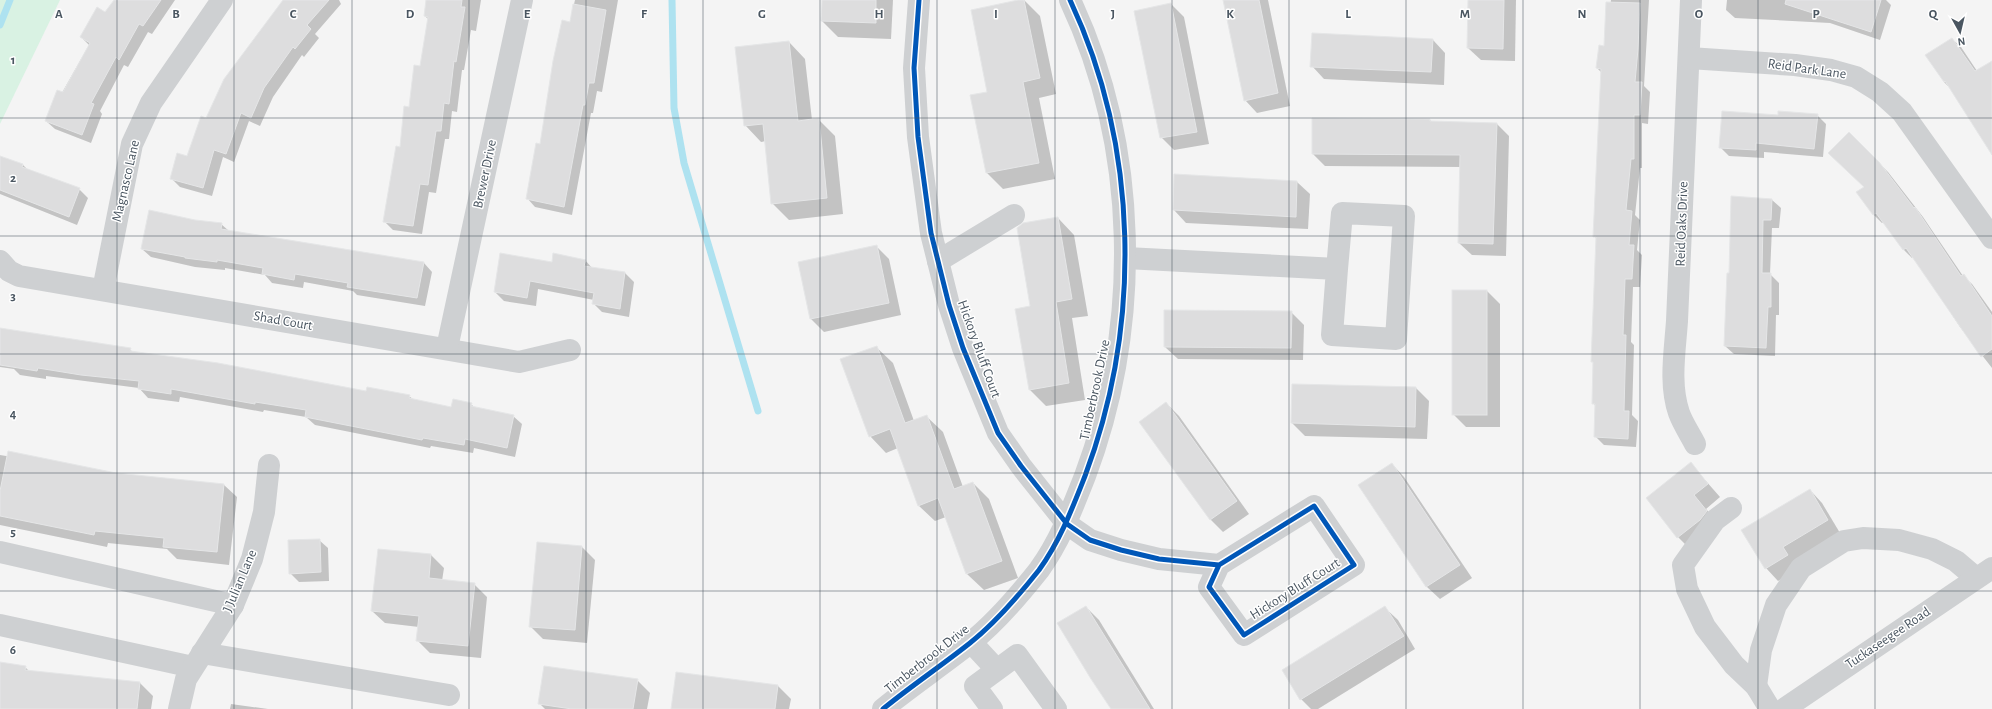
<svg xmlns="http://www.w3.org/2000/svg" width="1992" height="709" viewBox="0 0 1992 709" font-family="'Alegreya Sans',sans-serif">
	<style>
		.green { fill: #d9f2e3 }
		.shadow { fill: #0003 }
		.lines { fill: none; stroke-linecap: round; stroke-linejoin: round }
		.stream { stroke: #aee2f0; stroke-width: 7 }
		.building { fill: #ddddde; stroke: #e5e6e7 }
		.minor { stroke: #ced0d2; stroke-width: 22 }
		.cycleway-casing { stroke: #fff; stroke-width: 8 }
		.cycleway { stroke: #0057b8; stroke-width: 5 }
		.grid { fill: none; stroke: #4a5661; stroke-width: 1; stroke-opacity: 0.55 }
		.labels { text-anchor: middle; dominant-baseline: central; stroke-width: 3; stroke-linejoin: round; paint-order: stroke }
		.street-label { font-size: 14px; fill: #4a5661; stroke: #fff }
		.grid-label { font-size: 13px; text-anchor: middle; font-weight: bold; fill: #4a5661; stroke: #fff; stroke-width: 3; stroke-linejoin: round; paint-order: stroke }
	</style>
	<rect width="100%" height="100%" fill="#f4f4f4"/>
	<path class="green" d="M0,0h60l-60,124z"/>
	<g class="shadow">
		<path d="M115,0h60l-23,34 -4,-2 -20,35 -4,-2 -24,46 2,3 -11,29 -36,-14 -9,-8 43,-76 -8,-8 25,-23z"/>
		<path d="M285,0h54l2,4 -26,30 4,4 -15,19 -2,-2 -29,42 -13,29 -11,-5 -15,41 -11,-5 -11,39 -32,-9 -9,-9 17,-21 19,-38z"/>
		<path d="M427,0h54l-5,31 -5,-1 -7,40h-2l-5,42 -5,-1 -3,28h-4l-9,54 -7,-1 -7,42 -29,-4 -9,-9 37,-154 7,-48 -3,-3z"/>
		<path d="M575,0h43l-16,92 -5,-1 -4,22h-2l-19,102 -37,-8 -8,-9 14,-53z"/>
		<path d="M823,0h70l-2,39 -53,-2 -16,-16z"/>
		<path d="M1024,0l16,16 16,78 -17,4 16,81 -52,10 -16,-16 -16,-77 17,-3z"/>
		<path d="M1224,0h44l22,106 -33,7 -12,-13z"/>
		<path d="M1469,0h47l-1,61 -34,-1 -13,-12z"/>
		<path d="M1611,0h38l-5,86 6,6 -2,32 -6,-1v45h-2l-5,47 5,5 -3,30 5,5 -2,32h-7l-2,55 3,3 -2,70 6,6 -2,26 -32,-2 -9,-9 1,-29 -2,-3v-40l-2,-3 5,-122 -3,-3 8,-163 -5,-5 8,-21z"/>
		<path d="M1727,0h159l5,5 -11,35 -50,-17 -95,-5 -9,-8z"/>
		<path d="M1171,4l13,13 25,127 -35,6 -13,-13z"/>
		<path d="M1952,39l9,8 16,24 15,-3v85l-42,-65 -6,-6z"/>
		<path d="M1433,40l12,13 -1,32 -120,-6 -12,-13z"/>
		<path d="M789,42l16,17 7,61 6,-1 17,17 8,78 -54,6 -17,-17 -6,-62 -5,1 -16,-17z"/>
		<path d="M1817,115l9,9 -3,33 -59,-5v6l-35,-2 -9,-9 59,-31z"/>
		<path d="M1430,120l2,2 65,2 12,12 -3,120 -34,-1 -13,-12 2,-76 -136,-1 -12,-12z"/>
		<path d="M1849,134l39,38 35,45 40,59 9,8 20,28v56l-32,-41 -46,-70 -2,1 -8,-8 -20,-28 -2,1 -9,-9z"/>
		<path d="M0,157l23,8 4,4 52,20 9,9 -11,27 -77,-31z"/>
		<path d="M1297,182l13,12 -2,35 -122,-6 -12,-13z"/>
		<path d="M1732,197l40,3 9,8 -2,20h-7l-2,46 9,9v32h-3l-1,41 -41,-2 -9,-8 5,-72z"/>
		<path d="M1058,218l16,17 14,81 -16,2 13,82 -39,6 -16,-16 1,-83z"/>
		<path d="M195,221l26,3 8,7 195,32 8,9 -7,34 -68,-11 -4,-4 -49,-9 -1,6 -31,-5 -7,-8 -40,-7v2l-30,-3 -44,-10 -9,-8z"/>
		<path d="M876,246l13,13 12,56 -77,17 -13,-13 -12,-56z"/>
		<path d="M585,260l8,9 32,4 9,9 -5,35 -27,-5 -9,-9 1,-3 -56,-11 -2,17 -32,-5 -9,-9 58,-29z"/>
		<path d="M1487,291l13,13v123h-34l-13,-13z"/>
		<path d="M1291,312l13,13 -1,35 -125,-1 -13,-12z"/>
		<path d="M0,328l5,2 125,19 3,4 234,39 42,4 5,4 38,8 19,-4 4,4 38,8 9,8 -7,33 -41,-9 -1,5 -42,-7 -1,2 -115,-23 -9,-8 -42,-7 -1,2 -83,-15 -1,5 -31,-4 -9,-10 -93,-12v3l-26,-4 -6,-6 -14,-2z"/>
		<path d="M876,347l17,16 21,58 12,-5 17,16 20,55 10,-4 16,16 29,79 -34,12 -17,-16 -21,-57 -11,4 -17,-16 -20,-57 -12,5 -16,-17z"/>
		<path d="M1416,388l13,13 -2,38 -122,-3 -13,-13z"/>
		<path d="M1166,403l13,13 70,98 -26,18 -12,-12 -71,-98z"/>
		<path d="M0,455l116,19 108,11 13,12 -8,68 -52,-6 -10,-10 -59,-6 -1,4 -107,-22z"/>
		<path d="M1392,464l12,13 68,101 -32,21 -13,-12 -68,-102z"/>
		<path d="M1691,464l29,33 -14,12 13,15 -28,26 -13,-13z"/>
		<path d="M1810,490l12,13 18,30 -40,35 -22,13 -12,-13z"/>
		<path d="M319,540l9,8 1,33 -30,1 -9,-9z"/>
		<path d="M582,547l13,13 -8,83 -44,-4 -13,-13z"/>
		<path d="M431,555l13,13 -2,13 32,3 13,13 -6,61 -51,-5 -13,-13 2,-13 -34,-4 -13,-12z"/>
		<path d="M1086,607l13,13 55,89h-42z"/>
		<path d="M1385,608l13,12 17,29 -97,60h-7l-10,-10z"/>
		<path d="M0,663l25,4 4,4 111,12 13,13 -2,13h-151z"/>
		<path d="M677,673l101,13 13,13 -2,10h-117z"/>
		<path d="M637,680l13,13 -3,16h-102l-5,-5z"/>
		<path d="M231,704l37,5h-38z"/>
	</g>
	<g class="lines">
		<g class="stream">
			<path d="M672,0l2,108 10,55 74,248"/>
			<path d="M0,25l10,-25"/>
		</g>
	</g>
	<g class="building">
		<path d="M114,0h47l-18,26 -4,-2 -20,36 -3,-3 -25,46 3,1 -12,31 -37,-14 12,-31 6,2 27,-49 -10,-6 17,-30 8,5z"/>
		<path d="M283,0h46l-22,25 4,4 -16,20 -2,-2 -29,41 -13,30 -10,-5 -15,41 -12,-4 -11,38 -33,-9 7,-26 10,3 14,-40 5,2 18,-39z"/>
		<path d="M426,0h36l-1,7h4l-9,55 -2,-1 -5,43 -5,-1 -3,28h-5l-8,54 -8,-1 -7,42 -30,-4 13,-76 4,1 4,-41 5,1 5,-42 6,1 8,-49 -4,-1z"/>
		<path d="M822,0h54v23l-55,-2z"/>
		<path d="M1018,0h6l16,78 -17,4 16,81 -53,10 -16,-78 17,-3 -16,-82z"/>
		<path d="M1223,0h36l19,93 -34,8z"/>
		<path d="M1468,0h36l-1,49 -36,-1z"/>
		<path d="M1786,0h95l-10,32 -86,-28z"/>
		<path d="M1606,2l34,1 -2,46 -3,33h7l-2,33h-6v44h-3l-5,51 6,1 -3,34h5l-2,34h-7l-2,56h3l-2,76h5l-1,28 -34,-2 1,-33h-3l1,-42h-2l5,-125h-3l8,-168 -5,-1 3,-23 5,1z"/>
		<path d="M1171,3l26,129 -37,6 -26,-127z"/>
		<path d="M573,4l33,6 -12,73h-5l-4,22h-2l-19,102 -38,-8 10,-56 4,1 13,-83 9,-41 8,2z"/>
		<path d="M1312,33l121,6 -2,33 -121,-5z"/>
		<path d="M1952,38l23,33 17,-10v94l-47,-74 -1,1 -19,-27z"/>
		<path d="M789,41l9,80 21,-3 8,80 -56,6 -8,-80 -19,2 -9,-79z"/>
		<path d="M1722,111l56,4v-4l40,3 -4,35 -58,-6v7l-37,-2z"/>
		<path d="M1312,118l118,1v2l67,2 -4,121 -35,-1 2,-88 -148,-1z"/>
		<path d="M1849,132l30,30 35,46 1,-1 46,69 3,-2 28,42v33l-11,8 -75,-109 -3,2 -27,-37 -3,2 -17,-23 8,-5 -36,-34z"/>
		<path d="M0,156l23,8 -1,3 58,21 -11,29 -69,-27z"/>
		<path d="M1174,174l123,7 -1,36 -123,-7z"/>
		<path d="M1731,196l41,3 -1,21h-8l-1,53h9v34h-3l-2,41 -42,-2 3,-73h2z"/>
		<path d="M149,210l46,10 27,3 -1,6 203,33 -7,36 -70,-11 1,-4 -53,-9 -1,6 -32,-6 1,-6 -46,-8v2l-32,-4v-1l-44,-8z"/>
		<path d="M1058,217l14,82 -16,3 13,81 -40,7 -14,-81 15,-3 -13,-78 6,-5z"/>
		<path d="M877,245l12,58 -79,16 -12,-57z"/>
		<path d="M500,253l52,9 1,-9 33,7 -2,6 41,6 -5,37 -28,-5 2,-11 -64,-12 -3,17 -33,-6z"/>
		<rect x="1452" y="290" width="35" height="125"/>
		<path d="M1164,310l128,1 -1,37 -127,-1z"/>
		<path d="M0,328l131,20 -1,3 88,12 148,28 1,-4 43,8 -1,3 42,9 2,-8 19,4 -1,3 43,9 -7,33 -42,-9 -1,6 -41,-7 -1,2 -117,-23 1,-7 -51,-8v2l-84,-15v5l-33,-5 1,-8 -58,-6 -43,-7 -1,3 -37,-6z"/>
		<path d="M877,346l28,77 22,-8 27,74 19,-7 29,79 -36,13 -28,-76 -20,8 -28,-77 -21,8 -29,-78z"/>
		<path d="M1292,384l124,3 -1,40 -124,-4z"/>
		<path d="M1166,402l71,99 -27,19 -71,-98z"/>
		<path d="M8,451l108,22 108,11 -7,68 -54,-5 1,-9 -69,-7 -1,4 -94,-19v-25z"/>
		<path d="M1691,462l17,22 -14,11 13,16 -7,9 -23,18 -31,-40z"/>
		<path d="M1392,463l68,102 -34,22 -68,-102z"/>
		<path d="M1810,489l18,31 -45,27 5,8 -23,14 -24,-39z"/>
		<path d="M320,539l1,33 -32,2 -1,-34z"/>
		<path d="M537,542l45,4 -7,84 -46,-3z"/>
		<path d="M378,549l53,5 -2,24 46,5 -7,63 -52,-5 3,-25 -48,-5z"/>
		<path d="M1086,606l64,103h-39l-20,-30 -34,-56z"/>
		<path d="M1385,606l19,30 -104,64 -18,-30z"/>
		<path d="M0,662l26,4 -1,4 115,12 -3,27h-137z"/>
		<path d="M544,666l94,13 -5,30h-61l-34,-5z"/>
		<path d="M676,672l102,13 -3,24h-104z"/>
	</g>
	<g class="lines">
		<g class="minor">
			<path d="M919,0l-5,68 4,69 13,96 18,72 14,43 35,85 23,33 46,58 23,16 31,10 38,9 60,6 95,-59 40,59 -110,70 -35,-48 10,-22"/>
			<path d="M1691,0l-14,321c-2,30 -8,63 2,92 4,11 11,21 16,31"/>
			<path d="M1689,58l106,7 36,5 25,7 24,15 22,20 90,126"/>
			<path d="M1126,258l211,11 5,-56 62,3 -8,123 -64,-4 5,-66"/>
			<path d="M0,261l9,10 10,5 500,86 51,-12"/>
			<path d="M938,261l76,-46"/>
			<path d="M103,290l29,-146 19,-41 71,-103"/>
			<path d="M447,348l75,-348"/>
			<path d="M1731,508l-16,12 -32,45 4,24 18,38 29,38 22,21 14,23"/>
			<path d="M0,552l233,53"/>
			<path d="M0,625l193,42"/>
			<path d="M971,642l25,27"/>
			<path d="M202,653l247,42"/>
			<path d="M1756,686l5,-36 15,-45 25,-37 43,-27 19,-3 36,2 33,9 24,12 20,17"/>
			<path d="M179,709l7,-30 47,-74 19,-46 12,-47 5,-47"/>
			<path d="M883,709c28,-23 58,-43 87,-66 24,-19 50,-49 69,-73 21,-29 33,-61 46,-94 57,-152 54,-329 -15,-476"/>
			<path d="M992,709l-17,-23 42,-31 39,54"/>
			<path d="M1784,709l208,-141"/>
		</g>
		<g class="cycleway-casing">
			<g id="cycleway">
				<path d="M919,0l-5,68 4,69 13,96 18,72 14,43 35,85 23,33 46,58 23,16 31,10 38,9 60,6 95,-59 40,59 -110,70 -35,-48 10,-22"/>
				<path d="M883,709c28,-23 58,-43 87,-66 24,-19 50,-49 69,-73 21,-29 33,-61 46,-94 57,-152 54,-329 -15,-476"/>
			</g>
		</g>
		<use href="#cycleway" class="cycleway"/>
	</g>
	<path class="grid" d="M117,0v709M234,0v709M352,0v709M469,0v709M586,0v709M703,0v709M820,0v709M937,0v709M1055,0v709M1172,0v709M1289,0v709M1406,0v709M1523,0v709M1640,0v709M1758,0v709M1875,0v709M0,118h1992M0,236h1992M0,354h1992M0,473h1992M0,591h1992"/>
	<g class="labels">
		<g class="street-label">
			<text transform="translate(1807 69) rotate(8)">Reid Park Lane</text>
			<text transform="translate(485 174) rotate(-78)">Brewer Drive</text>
			<text transform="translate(126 181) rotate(-77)">Magnasco Lane</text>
			<text transform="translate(1682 224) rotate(-88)">Reid Oaks Drive</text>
			<text transform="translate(283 321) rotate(10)">Shad Court</text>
			<text transform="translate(979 349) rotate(70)">Hickory Bluff Court</text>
			<text transform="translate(1095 390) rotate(-78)">Timberbrook Drive</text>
			<text transform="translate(240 581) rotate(-67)">J Julian Lane</text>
			<text transform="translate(1295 589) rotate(-32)">Hickory Bluff Court</text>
			<text transform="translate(1888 638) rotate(-34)">Tuckaseegee Road</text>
			<text transform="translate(927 659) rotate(-38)">Timberbrook Drive</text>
		</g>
	</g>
	<g class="grid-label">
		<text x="59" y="18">A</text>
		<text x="176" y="18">B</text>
		<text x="293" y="18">C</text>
		<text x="410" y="18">D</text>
		<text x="527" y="18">E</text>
		<text x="644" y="18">F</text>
		<text x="762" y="18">G</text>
		<text x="879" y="18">H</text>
		<text x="996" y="18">I</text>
		<text x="1113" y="18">J</text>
		<text x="1230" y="18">K</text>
		<text x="1348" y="18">L</text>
		<text x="1465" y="18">M</text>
		<text x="1582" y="18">N</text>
		<text x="1699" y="18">O</text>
		<text x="1816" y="18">P</text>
		<text x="1933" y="18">Q</text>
		<text x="13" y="64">1</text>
		<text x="13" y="182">2</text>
		<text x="13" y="300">3</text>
		<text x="13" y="418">4</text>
		<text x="13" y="536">5</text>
		<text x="13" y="654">6</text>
	</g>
	<g transform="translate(1960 32) rotate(172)" stroke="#ffffff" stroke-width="3" paint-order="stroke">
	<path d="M0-3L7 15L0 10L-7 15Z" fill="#4a5661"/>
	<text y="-6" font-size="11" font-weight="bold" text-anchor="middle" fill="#4a5661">N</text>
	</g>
</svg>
